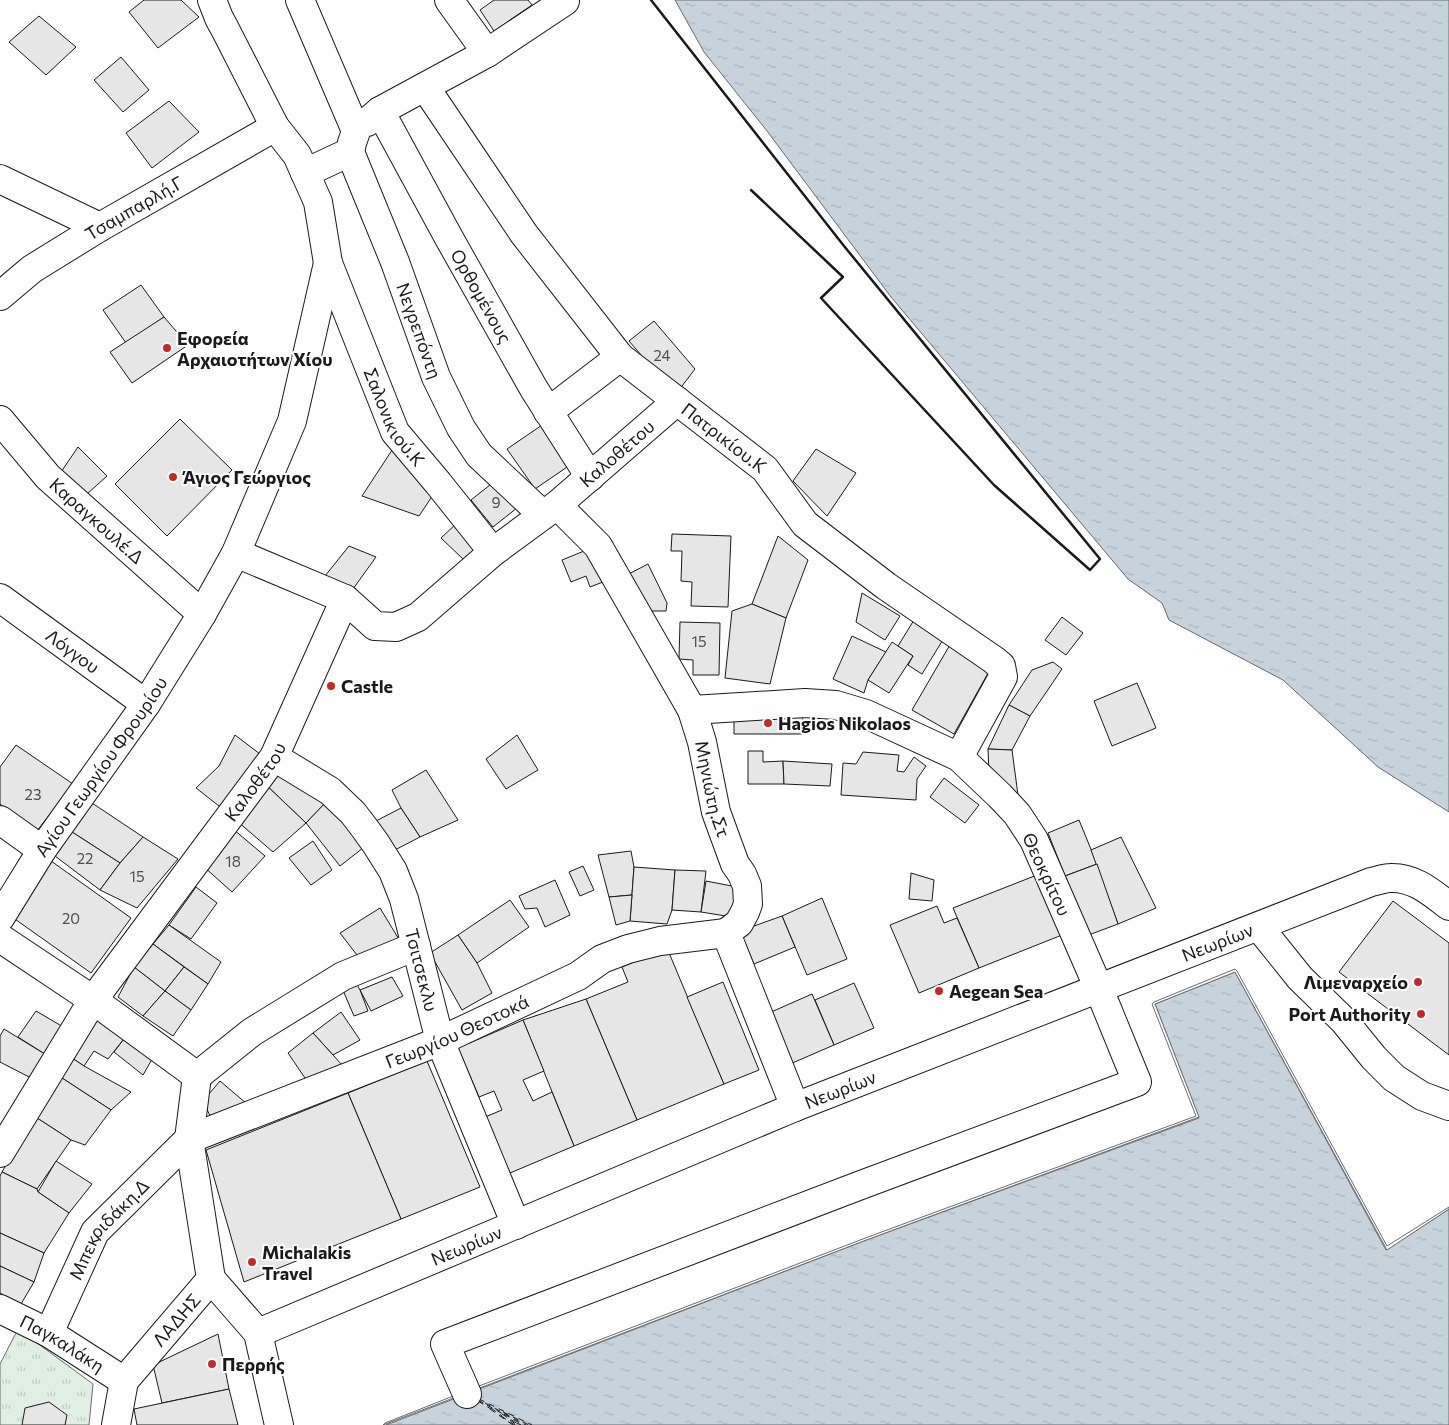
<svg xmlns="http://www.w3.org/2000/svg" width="1449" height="1425" viewBox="0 0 1449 1425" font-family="Commissioner,sans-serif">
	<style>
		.grass { fill: url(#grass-tufts); stroke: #6a6a6a }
		.water { fill: url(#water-ripples); stroke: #6a6a6a }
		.pier { fill: #fff; stroke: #6a6a6a }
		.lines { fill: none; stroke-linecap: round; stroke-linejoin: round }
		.ferry { stroke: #1a1a1a; stroke-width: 1; stroke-dasharray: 6 5; stroke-linecap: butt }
		.building { fill: #e6e6e6; stroke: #1a1a1a }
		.minor-casing { stroke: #1a1a1a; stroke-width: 30 }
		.minor { stroke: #fff; stroke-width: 28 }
		.wall { stroke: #1a1a1a; stroke-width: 2.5 }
		.poi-dot { fill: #c62828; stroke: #fff; stroke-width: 2 }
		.labels { text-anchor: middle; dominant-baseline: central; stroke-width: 4; stroke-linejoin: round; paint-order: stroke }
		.number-label { font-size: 15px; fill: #4d4d4d }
		.street-label { font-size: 18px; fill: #1a1a1a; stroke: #fff }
		.poi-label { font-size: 18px; font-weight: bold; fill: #1a1a1a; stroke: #fff; text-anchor: start }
	</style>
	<defs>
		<pattern id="grass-tufts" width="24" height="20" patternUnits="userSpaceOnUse" patternTransform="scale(1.25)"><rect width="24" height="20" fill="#e0efe3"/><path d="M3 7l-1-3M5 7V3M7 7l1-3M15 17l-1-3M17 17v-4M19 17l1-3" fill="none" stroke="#c0ccc2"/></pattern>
		<pattern id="water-ripples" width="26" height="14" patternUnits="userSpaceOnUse" patternTransform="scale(1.25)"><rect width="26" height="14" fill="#c6d2dc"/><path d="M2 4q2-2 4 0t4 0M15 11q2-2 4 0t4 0" fill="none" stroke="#aab4bc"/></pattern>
	</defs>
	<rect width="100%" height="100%" fill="#fff"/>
	<path class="grass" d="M18,1329l75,55 -4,41h-89v-61z"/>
	<g class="water">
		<path d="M675,0h774v812l-71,-45 -95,-87 -114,-60 -7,-17 -34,-24 -237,-282 -124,-166 -63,-79z"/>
		<path d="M1235,972l151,278 63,-41v216h-1063l483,-186 330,-121 -44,-114z"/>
	</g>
	<path class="pier" d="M1235,969l2,2 150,275 62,-39v2l-62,41 -152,-278 -80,32 44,113 -330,122 -486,186 2,-2 81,-32 402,-154 328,-121 -44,-112 2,-2z"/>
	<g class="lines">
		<g class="ferry">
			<path d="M479,1399l53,26"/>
			<path d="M478,1400l7,4"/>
			<path d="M478,1401l13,8"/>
			<path d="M485,1403l41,22"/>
			<path d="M487,1405l16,9"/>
			<path d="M491,1408l11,8"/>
			<path d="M490,1409l23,16"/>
			<path d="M503,1412l26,13"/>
			<path d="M502,1414l16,10"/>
			<path d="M504,1414l19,11"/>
			<path d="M501,1416l14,9"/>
			<path d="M510,1420l7,5"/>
			<path d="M517,1423l4,2"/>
		</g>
	</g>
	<g class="building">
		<path d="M144,0h37l18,17 -41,31 -29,-36z"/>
		<path d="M494,0h34l4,5 -38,26 -14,-21z"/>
		<path d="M39,16l37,31 -30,28 -37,-33z"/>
		<path d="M121,57l28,33 -26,22 -29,-32z"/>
		<path d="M169,101l30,31 -47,36 -26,-35z"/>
		<path d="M141,285l23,32 -38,26 -23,-33z"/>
		<path d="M164,317l24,28 -56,38 -22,-31z"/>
		<path d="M654,321l41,48 -16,21 -19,-13 -31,-36z"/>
		<path d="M180,419l52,51 -65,66 -52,-52z"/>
		<path d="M545,423l28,40 -38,26 -28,-40z"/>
		<path d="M396,444l41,45 -18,27 -57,-20z"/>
		<path d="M78,447l29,29 -20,18 -26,-22z"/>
		<path d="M816,449l40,24 -29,43 -34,-35z"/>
		<path d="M500,477l22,27 -29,23 -22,-27z"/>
		<path d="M458,522l20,26 -14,12 -23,-22z"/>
		<path d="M672,534l59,2 -3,71 -37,-1 1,-24 -11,-1 1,-30h-11z"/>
		<path d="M778,536l30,24 -22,58 -34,-14z"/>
		<path d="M349,546l27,11 -23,32 -28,-13z"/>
		<path d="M589,549l14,33 -13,5 -4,-11 -15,6 -9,-22z"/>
		<path d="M648,564l19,39 -1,8h-23l-20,-34z"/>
		<path d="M862,593l38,23 -15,24 -29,-18z"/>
		<path d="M752,604l34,14 -16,66 -45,-6 7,-67z"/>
		<path d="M1062,617l21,16 -17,22 -21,-15z"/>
		<path d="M914,620l30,18 -22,36 -14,-9 5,-9 -15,-10z"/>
		<path d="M680,622l40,1 -1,52h-26v-15l-14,-1z"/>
		<path d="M852,636l34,16 -18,28 -4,13 -31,-14z"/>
		<path d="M892,642l21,14 -24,37 -21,-13z"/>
		<path d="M951,643l41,23 -38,68 -42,-24z"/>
		<path d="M1053,662l9,7 -32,47 -21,-11 23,-35z"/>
		<path d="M1137,683l19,45 -44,18 -18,-45z"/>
		<path d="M1009,705l21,11 -18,34 -24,-1z"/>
		<path d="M734,712l69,1 -1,21h-68z"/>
		<path d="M235,735l25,19 -22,34 -19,18 -23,-18 23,-22z"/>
		<path d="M517,735l21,35 -32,19 -20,-30z"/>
		<path d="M16,745l57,39 -36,47 -37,-27v-37z"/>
		<path d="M988,749l24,1 6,45 -29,-22z"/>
		<path d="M748,751h15v11l20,-1 1,23h-36z"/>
		<path d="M863,752l36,3 -2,16 7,1 10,-15 12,9 -9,13 -1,21 -75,-5 2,-32 13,1z"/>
		<path d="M783,761l49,3 -2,22 -46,-2z"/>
		<path d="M278,768l50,32 -22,23 -42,-40z"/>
		<path d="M426,770l32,50 -38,17 -19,-29 -9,-18z"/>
		<path d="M944,778l35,27 -14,18 -35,-26z"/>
		<path d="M264,783l42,40 -33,29 -36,-31z"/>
		<path d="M328,800l35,48 -23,18 -34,-43z"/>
		<path d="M89,801l54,36 -23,26 -51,-33z"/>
		<path d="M401,808l19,29 -27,14 -17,-30z"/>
		<path d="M1079,820l18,44 -32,12 -17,-43z"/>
		<path d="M233,829l32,27 -33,36 -29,-26z"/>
		<path d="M69,830l51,33 -20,27 -49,-37z"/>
		<path d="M143,837l35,22 -41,49 -37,-18 20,-27z"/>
		<path d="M1121,837l35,71 -38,16 -27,-74z"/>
		<path d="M313,841l19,29 -21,15 -22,-27z"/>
		<path d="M631,851l3,16 -2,28 -23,2 -11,-42z"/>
		<path d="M51,861l80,57 -40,55 -79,-56z"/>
		<path d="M1097,864l21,60 -32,12 -21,-60z"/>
		<path d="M583,866l11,24 -14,6 -11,-24z"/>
		<path d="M634,867l41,3 -3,40 -5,14 -37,-3z"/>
		<path d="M675,870l31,1 -5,41 -29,-2z"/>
		<path d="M911,873l23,7 -2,21 -23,-2z"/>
		<path d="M1042,873l25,60 -88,35 -26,-60z"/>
		<path d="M555,880l15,35 -25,12 -8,-19 -12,1 -6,-13z"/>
		<path d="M706,881l31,6 -5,30 -31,-5z"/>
		<path d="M196,887l21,16 -26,36 -22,-14z"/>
		<path d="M632,895l-2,26 -14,4 -7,-28z"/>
		<path d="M822,898l25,61 -40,16 -25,-59z"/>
		<path d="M510,900l19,27 -52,36 -19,-28z"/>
		<path d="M1393,901l56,42v112l-110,-83z"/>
		<path d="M937,906l7,17 13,-5 22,50 -60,25 -29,-68z"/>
		<path d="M380,908l20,33 -40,18 -20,-26z"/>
		<path d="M782,916l13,31 -41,17 -14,-33z"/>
		<path d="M169,925l52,37 -13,22 -55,-40z"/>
		<path d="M458,935l19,28 15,30 -30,17 -32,-57z"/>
		<path d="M153,944l31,23 -19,24 -31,-24z"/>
		<path d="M667,948l57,136 -87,36 -51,-121 42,-17 -6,-15z"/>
		<path d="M134,967l31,24 -22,25 -25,-19z"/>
		<path d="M184,967l24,17 -17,26 -26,-19z"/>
		<path d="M392,977l11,19 -32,15 -11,-21z"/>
		<path d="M355,981l5,9 8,21 -14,5 -12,-28z"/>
		<path d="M723,982l36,88 -35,14 -37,-87z"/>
		<path d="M854,983l20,45 -40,17 -19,-45z"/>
		<path d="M165,991l26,19 -18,26 -30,-20z"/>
		<path d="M812,994l22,51 -44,19 -21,-51z"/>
		<path d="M586,999l51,121 -63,26 -51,-126z"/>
		<path d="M36,1011l29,17 -17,28 -30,-19z"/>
		<path d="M341,1012l19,28 -27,15 -20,-22z"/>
		<path d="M97,1014l30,21 -19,24 -14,-8 -10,15 -15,-10z"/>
		<path d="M523,1020l21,51 -21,9 10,21 19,-9 22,54 -64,27 -25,-56 17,-7 -8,-19 -15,6 -21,-49z"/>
		<path d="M4,1029l44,27 -15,23 -33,-17v-26z"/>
		<path d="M313,1033l30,33 -36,15 -19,-28z"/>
		<path d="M127,1035l28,19 -12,21 -29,-23z"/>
		<path d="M69,1056l15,10 47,26 -20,18 -52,-34z"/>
		<path d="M427,1061l53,126 -79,32 -53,-126z"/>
		<path d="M59,1076l52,34 -26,35 -14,-5 -37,-24z"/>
		<path d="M220,1081l27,23 -35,16 -9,-19z"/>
		<path d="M348,1093l53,126 -157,63 -38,-132z"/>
		<path d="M34,1116l37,24 -34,49 -35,-17z"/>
		<path d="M56,1161l36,23 -23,29 -31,-21z"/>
		<path d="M2,1172l35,17 1,3 31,21 -25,40 -44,-20v-57z"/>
		<path d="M0,1233l44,20 -10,29 -34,-16z"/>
		<path d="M0,1266l34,16 -13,22 -21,-11z"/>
		<path d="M218,1334l11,55 -67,14 -9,-38z"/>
		<path d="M229,1389l9,36h-101l-3,-16z"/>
		<path d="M49,1402l18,13 -2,10h-43l3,-17z"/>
	</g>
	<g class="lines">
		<g class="minor-casing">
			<g id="minor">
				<path id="s1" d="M212,0l7,18 6,11 50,98 22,28 21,47 10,61 67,169 43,51 55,69"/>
				<path id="s2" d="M300,0l56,131 -4,12 -2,9 45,110 41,115 25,51 18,27 64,60"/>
				<path d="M449,0l38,53"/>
				<path id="s3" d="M425,87l99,147 96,123 145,112 40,55 81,62 108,74 7,6 2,11 -44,80"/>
				<path id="s4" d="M380,111l69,127 85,151 56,88"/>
				<path d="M367,122l13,-11 107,-58 78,-52"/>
				<path d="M305,173l45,-21"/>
				<path d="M0,179l100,48"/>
				<path id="s5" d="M0,296l32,-27 68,-42 175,-100"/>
				<path d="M548,412l72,-55"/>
				<path id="s6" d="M0,420l48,57 154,137"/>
				<path id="s7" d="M557,505l120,-104"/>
				<path id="s8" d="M236,553l109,46 30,27 21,1 22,-10 75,-65 64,-47 41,41 94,164 10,32 14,70 19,52 7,10 5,12 1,18 -3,8 -6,11 -13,10"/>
				<path id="s9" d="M0,598l146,106"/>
				<path id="s10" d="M274,757l56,34 23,22 13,17 10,14 17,27 11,28 36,142 76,184"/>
				<path d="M0,820l42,30"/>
				<path id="s11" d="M0,918l42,-68 104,-146 56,-90 34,-61 56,-132 36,-158"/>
				<path d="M1259,927l41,51 44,43 30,37 20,20 28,18 27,10"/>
				<path d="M726,933l69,174"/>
				<path d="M0,938l93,62 104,76 -8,63 22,140"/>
				<path d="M197,1076l55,-44 91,-56 73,-30"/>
				<path id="s12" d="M0,1153l93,-153 181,-243 71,-158"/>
				<path id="s13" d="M0,1309l49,24 75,48"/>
				<path id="s14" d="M49,1333l46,-101 94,-93 251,-98 138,-65 24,-17 26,-10 32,-8 66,-8"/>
				<path id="s15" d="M258,1333l537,-226 576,-225c6,-1 13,-4 19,-4 24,-1 41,14 59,28"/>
				<path d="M467,1394l-22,-50 416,-159 276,-103 -38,-93 -65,-149 -17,-26 -17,-18 -41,-39 -93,-43 -30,-9 -31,-2 -113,7"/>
				<path id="s16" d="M116,1425l8,-44 87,-102 47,54 21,92"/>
			</g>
		</g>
		<use href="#minor" class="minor"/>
		<path class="wall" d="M651,0l193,246 256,313 -10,11 -96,-85 -173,-187 22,-21 -92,-87"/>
	</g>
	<g class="poi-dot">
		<circle cx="167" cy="348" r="5"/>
		<circle cx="173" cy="477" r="5"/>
		<circle cx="331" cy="686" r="5"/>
		<circle cx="768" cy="723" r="5"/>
		<circle cx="1418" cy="982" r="5"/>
		<circle cx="939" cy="991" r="5"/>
		<circle cx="1421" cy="1014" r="5"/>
		<circle cx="252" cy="1262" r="5"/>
		<circle cx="212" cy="1364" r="5"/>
	</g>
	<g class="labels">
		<g class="number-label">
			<text x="662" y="355">24</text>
			<text x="496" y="502">9</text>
			<text x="699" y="641">15</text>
			<text x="33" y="794">23</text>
			<text x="85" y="858">22</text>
			<text x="233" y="861">18</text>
			<text x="137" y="876">15</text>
			<text x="71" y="918">20</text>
		</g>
		<g class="street-label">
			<text stroke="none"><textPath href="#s5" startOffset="161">Τσαμπαρλή.Γ</textPath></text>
			<text stroke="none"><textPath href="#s4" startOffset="211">Ορθομένους</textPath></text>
			<text stroke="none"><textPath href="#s2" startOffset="356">Νεγρεπόντη</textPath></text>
			<text stroke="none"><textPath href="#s1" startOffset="459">Σαλονικιού.Κ</textPath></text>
			<text stroke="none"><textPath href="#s3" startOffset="465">Πατρικίου.Κ</textPath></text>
			<text stroke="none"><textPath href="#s7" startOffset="79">Καλοθέτου</textPath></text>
			<text stroke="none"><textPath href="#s6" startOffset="140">Καραγκουλέ.Δ</textPath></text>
			<text stroke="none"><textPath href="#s9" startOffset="90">Λόγγου</textPath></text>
			<text stroke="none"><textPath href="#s11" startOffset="182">Αγίου Γεωργίου Φρουρίου</textPath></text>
			<text stroke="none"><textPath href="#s12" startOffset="451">Καλοθέτου</textPath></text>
			<text stroke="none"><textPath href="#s8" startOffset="711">Μηνιώτη.Στ</textPath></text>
			<text transform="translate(1047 874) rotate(65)">Θεοκρίτου</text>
			<text stroke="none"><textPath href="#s15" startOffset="1036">Νεωρίων</textPath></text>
			<text stroke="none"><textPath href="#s10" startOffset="271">Τσιτσεκλυ</textPath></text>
			<text stroke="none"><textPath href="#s14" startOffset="532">Γεωργίου Θεοτοκά</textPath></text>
			<text stroke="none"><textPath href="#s15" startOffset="631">Νεωρίων</textPath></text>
			<text stroke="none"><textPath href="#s14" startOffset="121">Μπεκριδάκη.Δ</textPath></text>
			<text stroke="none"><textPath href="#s15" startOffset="226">Νεωρίων</textPath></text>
			<text stroke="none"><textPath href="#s16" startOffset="125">ΛΑΔΗΣ</textPath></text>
			<text stroke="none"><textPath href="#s13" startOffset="71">Παγκαλάκη</textPath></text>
		</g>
		<g class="poi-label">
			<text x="177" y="338">Εφορεία<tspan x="177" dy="21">Αρχαιοτήτων Χίου</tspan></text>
			<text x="183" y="477">Άγιος Γεώργιος</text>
			<text x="341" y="686">Castle</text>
			<text x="778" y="723">Hagios Nikolaos</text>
			<text x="1408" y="982" text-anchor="end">Λιμεναρχείο</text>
			<text x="949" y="991">Aegean Sea</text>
			<text x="1411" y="1014" text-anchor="end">Port Authority</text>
			<text x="262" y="1252">Michalakis<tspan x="262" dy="21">Travel</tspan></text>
			<text x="222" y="1364">Περρής</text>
		</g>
	</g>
</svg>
